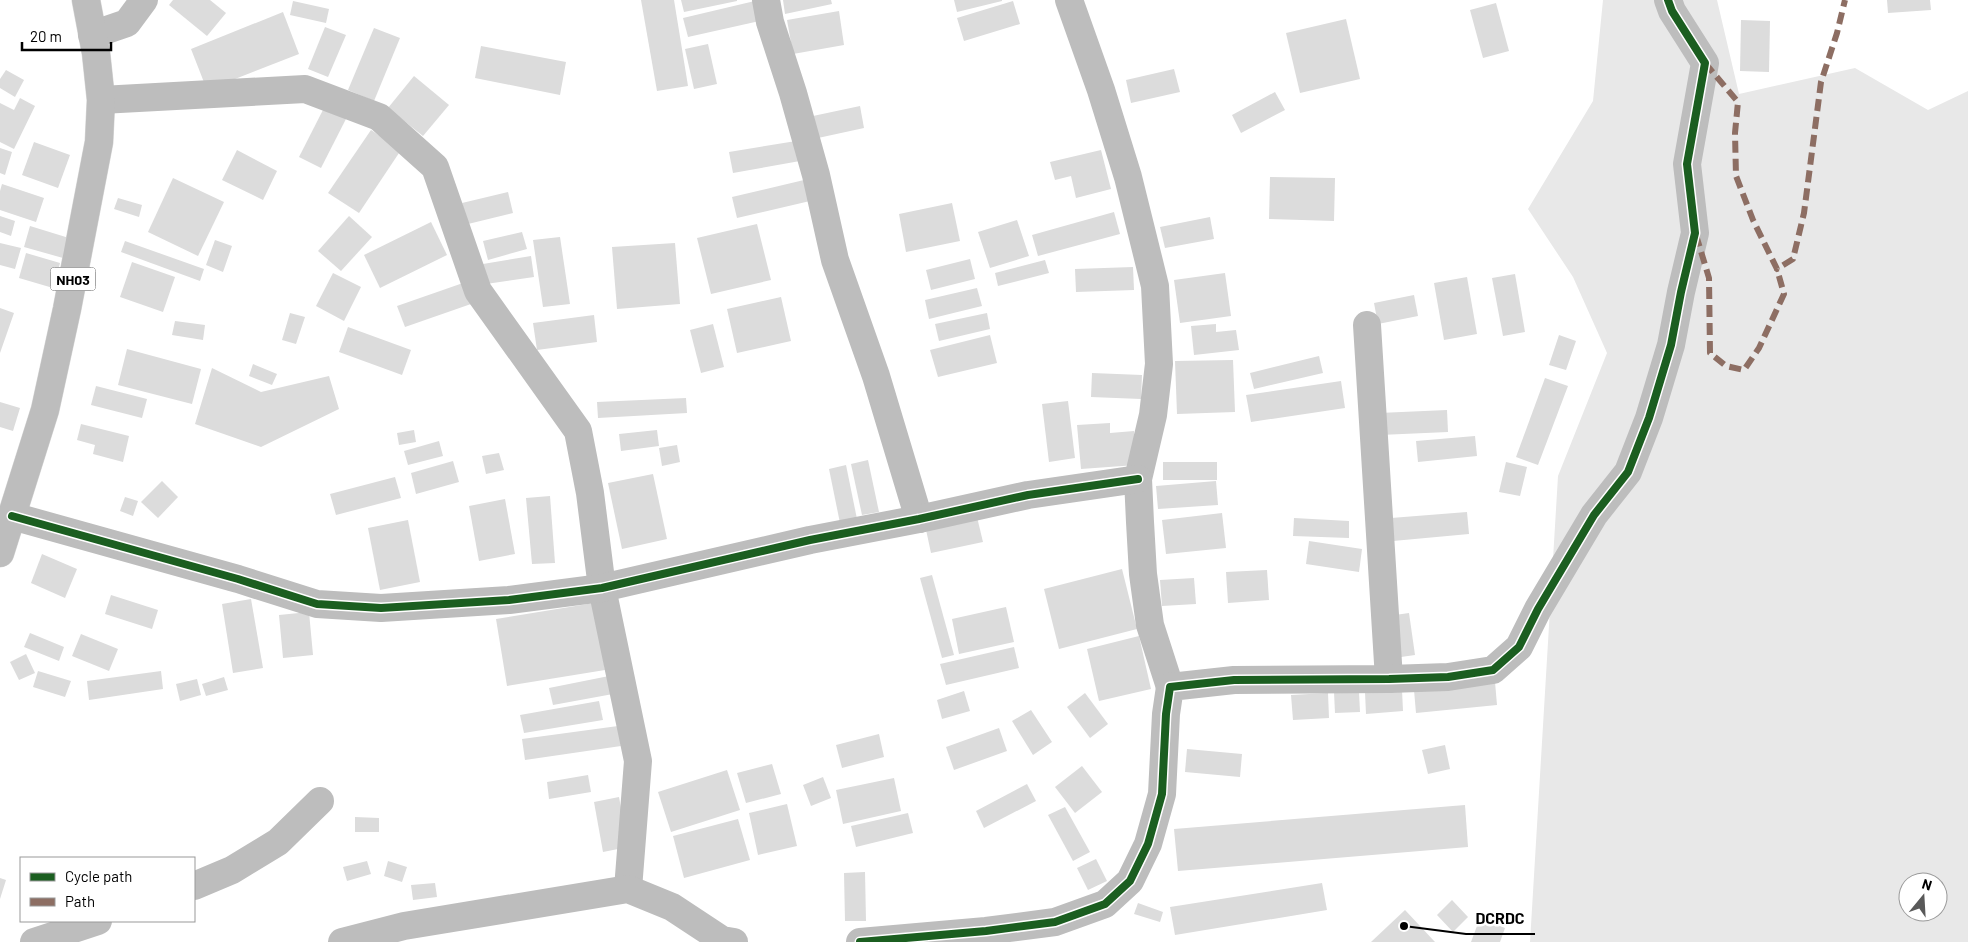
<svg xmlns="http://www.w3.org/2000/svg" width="1968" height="942" viewBox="0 0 1968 942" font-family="Barlow,sans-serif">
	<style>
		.green { fill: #e8e8e8; fill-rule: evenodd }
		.building { fill: #dcdcdc }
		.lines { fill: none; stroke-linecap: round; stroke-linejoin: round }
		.primary-casing { stroke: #dbdbdb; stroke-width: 29 }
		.street { stroke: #bdbdbd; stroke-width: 28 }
		.primary { stroke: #bdbdbd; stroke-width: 28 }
		.quiet { stroke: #8d6e63; stroke-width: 6; stroke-dasharray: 12 6; stroke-linecap: butt }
		.cycleway-casing { stroke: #fff; stroke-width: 11 }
		.cycleway { stroke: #1b5e20; stroke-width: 8 }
		.labels { text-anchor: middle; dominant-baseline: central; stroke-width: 5; stroke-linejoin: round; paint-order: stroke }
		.shield { fill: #fff; stroke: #4c4c4c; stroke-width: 1 }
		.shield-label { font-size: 14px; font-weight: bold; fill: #000 }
		.leader { fill: none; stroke: #000; stroke-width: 2 }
		.callout-dot { fill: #000; stroke: #fff; stroke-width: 2 }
		.callout-label { font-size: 16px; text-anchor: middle; font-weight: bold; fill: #000; stroke: #fff; stroke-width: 5; stroke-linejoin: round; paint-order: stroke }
	</style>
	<rect width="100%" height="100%" fill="#fff"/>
	<path class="green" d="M1603,0h114l22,94 116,-26 73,42 40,-19v851h-438l28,-466 49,-123 -34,-76 -45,-68 65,-108zM1908,882h30v30h-30z"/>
	<g class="building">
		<path d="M173,0h37l16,13 -19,23 -38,-31z"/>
		<path d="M641,0h33l14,86 -31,5z"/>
		<path d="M681,0h56v1l-53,11z"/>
		<path d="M759,0l5,20 -76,17 -5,-19z"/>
		<path d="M783,0h48l1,4 -47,10z"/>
		<path d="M954,0h48v1l-45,11z"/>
		<path d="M1887,0h43l1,10 -43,3z"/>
		<path d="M293,1l36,8 -3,14 -36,-8z"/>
		<path d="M1013,1l7,23 -56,17 -7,-23z"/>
		<path d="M1496,3l13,48 -26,7 -13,-48z"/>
		<path d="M839,11l5,34 -51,9 -6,-34z"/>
		<path d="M283,12l16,42 -92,36 -16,-41z"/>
		<path d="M1346,19l14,60 -60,14 -14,-60z"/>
		<path d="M1741,20l29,1 -1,51 -29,-1z"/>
		<path d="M325,27l21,8 -18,42 -20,-8z"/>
		<path d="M374,28l26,10 -26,63 -26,-11z"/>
		<path d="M708,44l9,40 -23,5 -9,-40z"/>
		<path d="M481,46l85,16 -6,33 -85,-17z"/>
		<path d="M1174,69l6,23 -49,11 -5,-23z"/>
		<path d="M6,70l18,10 -9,17 -15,-9v-9z"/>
		<path d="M414,76l35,29 -26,31 -35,-28z"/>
		<path d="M1275,92l10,18 -44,23 -9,-18z"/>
		<path d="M20,98l15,8 -21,43 -14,-7v-39l14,7z"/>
		<path d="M326,104l22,11 -27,53 -22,-11z"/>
		<path d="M860,106l4,22 -46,10 -5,-22z"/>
		<path d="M371,130l30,20 -42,63 -31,-20z"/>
		<path d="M796,141l4,20 -67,12 -4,-21z"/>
		<path d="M34,142l36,13 -12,33 -36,-13z"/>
		<path d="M0,148l12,4 -7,23 -5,-2z"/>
		<path d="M237,150l40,21 -14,29 -41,-20z"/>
		<path d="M1101,150l10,39 -35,9 -5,-22 -16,4 -5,-18z"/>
		<path d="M1270,177l65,1 -1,43 -65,-2z"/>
		<path d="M173,178l51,24 -26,54 -50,-24z"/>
		<path d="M804,180l6,21 -73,17 -5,-21z"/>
		<path d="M2,184l42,14 -8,24 -36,-12v-19z"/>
		<path d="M508,192l5,21 -45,11 -6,-21z"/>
		<path d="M118,198l24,7 -3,12 -25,-8z"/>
		<path d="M952,203l8,38 -54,11 -7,-38z"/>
		<path d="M1114,212l6,22 -82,22 -6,-21z"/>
		<path d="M0,216l15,5 -4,15 -11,-4z"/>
		<path d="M349,216l23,21 -31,34 -23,-20z"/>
		<path d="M1210,217l4,22 -49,9 -5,-21z"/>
		<path d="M1017,220l12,36 -39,12 -12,-36z"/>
		<path d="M431,222l16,33 -67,33 -16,-33z"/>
		<path d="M757,224l14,56 -60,14 -14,-56z"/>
		<path d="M30,226l39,12 -6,20 -39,-11z"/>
		<path d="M522,232l5,17 -39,11 -5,-19z"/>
		<path d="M560,237l10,67 -27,3 -10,-67z"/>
		<path d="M215,240l17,6 -9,26 -17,-7z"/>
		<path d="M125,241l79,28 -4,12 -79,-29z"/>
		<path d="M0,243l21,5 -6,21 -15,-4z"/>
		<path d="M675,243l5,61 -63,5 -5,-62z"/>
		<path d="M26,253l34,10 -7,25 -34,-10z"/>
		<path d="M531,256l3,21 -48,7 -3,-20z"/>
		<path d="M970,259l5,20 -44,11 -5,-20z"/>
		<path d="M1045,260l4,13 -51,13 -3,-13z"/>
		<path d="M132,262l43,15 -12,35 -43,-15z"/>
		<path d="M1133,267l1,23 -58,2 -1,-23z"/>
		<path d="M333,273l28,14 -17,34 -28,-15z"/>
		<path d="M1225,273l6,43 -51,7 -6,-43z"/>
		<path d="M1515,274l10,58 -22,4 -11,-58z"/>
		<path d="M1467,277l10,57 -33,6 -10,-57z"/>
		<path d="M463,283l8,21 -66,23 -8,-21z"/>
		<path d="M977,288l5,18 -53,13 -4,-19z"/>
		<path d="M1414,295l4,21 -40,8 -4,-21z"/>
		<path d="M781,297l10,44 -54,12 -10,-44z"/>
		<path d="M0,308l14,5 -14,40z"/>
		<path d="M290,313l15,4 -9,27 -14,-4z"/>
		<path d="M987,313l3,16 -51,12 -4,-17z"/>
		<path d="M594,315l3,27 -60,8 -4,-27z"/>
		<path d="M175,321l30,4 -2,15 -31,-5z"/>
		<path d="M713,324l11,43 -23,6 -11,-43z"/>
		<path d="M1216,324v8l20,-2 3,20 -45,5 -3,-29z"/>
		<path d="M348,327l63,23 -9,25 -63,-23z"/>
		<path d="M990,335l7,28 -59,14 -8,-27z"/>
		<path d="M1559,335l17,6 -10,29 -17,-5z"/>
		<path d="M127,349l74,20 -9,35 -74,-19z"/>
		<path d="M1319,356l4,17 -69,16 -4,-16z"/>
		<path d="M1233,360l2,52 -58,2 -2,-53z"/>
		<path d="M253,364l24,10 -5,11 -23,-9z"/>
		<path d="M212,368l49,24 68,-16 10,33 -78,38 -66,-23z"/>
		<path d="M1092,373l50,2 -1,24 -50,-2z"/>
		<path d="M1545,378l23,8 -30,79 -22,-8z"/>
		<path d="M1341,381l4,27 -94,14 -5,-27z"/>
		<path d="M96,386l51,13 -5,19 -51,-13z"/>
		<path d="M686,398l1,15 -89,5 -1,-16z"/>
		<path d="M1068,401l7,57 -26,4 -7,-58z"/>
		<path d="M0,402l20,6 -7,23 -13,-4z"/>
		<path d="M1447,410l1,22 -68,3 -1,-22z"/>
		<path d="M1110,423v10l24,-2 2,34 -55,4 -4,-44z"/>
		<path d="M81,424l48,12 -6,26 -30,-8 2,-9 -18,-5z"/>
		<path d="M414,430l2,12 -17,3 -2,-12z"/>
		<path d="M657,430l2,16 -38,5 -2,-17z"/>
		<path d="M1475,436l2,20 -59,6 -2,-21z"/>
		<path d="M439,441l4,15 -35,9 -4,-14z"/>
		<path d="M677,445l3,17 -18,4 -3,-18z"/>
		<path d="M499,453l5,17 -18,4 -4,-18z"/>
		<path d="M868,460l11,52 -17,3 -11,-51z"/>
		<path d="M453,461l6,21 -43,12 -5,-21z"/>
		<rect x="1163" y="462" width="54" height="18"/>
		<path d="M1506,462l21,5 -7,29 -21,-4z"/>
		<path d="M846,465l11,54 -17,4 -11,-54z"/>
		<path d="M653,474l14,65 -45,10 -14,-66z"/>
		<path d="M395,477l6,21 -65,17 -6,-21z"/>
		<path d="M162,481l16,16 -20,21 -17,-16z"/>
		<path d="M1216,481l2,24 -60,4 -2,-23z"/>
		<path d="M550,496l5,67 -23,1 -6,-66z"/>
		<path d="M125,497l13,4 -5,15 -13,-5z"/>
		<path d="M505,499l10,55 -36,7 -10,-55z"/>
		<path d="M1467,512l2,22 -76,7 -2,-23z"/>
		<path d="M976,513l7,29 -52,11 -6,-28z"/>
		<path d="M1222,513l4,35 -60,6 -4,-34z"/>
		<path d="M1294,518l55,3v17l-56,-2z"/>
		<path d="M408,520l12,62 -40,8 -12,-62z"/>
		<path d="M1309,541l53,8 -3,23 -53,-8z"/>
		<path d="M42,554l35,15 -12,29 -34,-15z"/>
		<path d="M1122,569l15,60 -78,20 -15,-60z"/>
		<path d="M1267,570l2,30 -41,3 -2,-31z"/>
		<path d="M932,575l22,80 -12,3 -22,-80z"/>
		<path d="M1194,578l2,26 -34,2 -2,-26z"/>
		<path d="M111,595l47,15 -6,19 -47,-15z"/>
		<path d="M251,599l12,69 -30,5 -11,-69z"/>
		<path d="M594,603l11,67 -98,16 -11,-67z"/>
		<path d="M1006,607l8,35 -55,12 -7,-35z"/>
		<path d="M309,612l4,43 -30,3 -4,-43z"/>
		<path d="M1409,613l6,42 -21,3 -6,-42z"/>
		<path d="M30,633l34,14 -5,14 -35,-14z"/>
		<path d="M81,634l37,15 -9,22 -37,-15z"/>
		<path d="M1139,636l12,53 -52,12 -12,-52z"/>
		<path d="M1014,647l5,21 -73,17 -6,-21z"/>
		<path d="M26,654l9,19 -16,7 -9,-18z"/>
		<path d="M38,671l33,10 -6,16 -32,-10z"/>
		<path d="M161,671l2,18 -74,11 -2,-19z"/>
		<path d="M609,676l4,18 -60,11 -4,-17z"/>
		<path d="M224,677l4,13 -22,6 -4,-12z"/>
		<path d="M197,679l4,16 -21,6 -4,-17z"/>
		<path d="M1495,682l2,23 -81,8 -2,-23z"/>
		<path d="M1402,690l1,21 -37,3 -1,-22z"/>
		<path d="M964,691l6,20 -28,8 -5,-19z"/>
		<path d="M1334,692h25l1,20 -25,1z"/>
		<path d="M1085,693l23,31 -18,14 -23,-31z"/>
		<path d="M1328,693l1,25 -36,2 -2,-25z"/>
		<path d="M599,701l4,19 -79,13 -4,-18z"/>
		<path d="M1031,710l21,32 -19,13 -21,-34z"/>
		<path d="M618,726l3,20 -96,14 -3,-21z"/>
		<path d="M999,728l8,23 -53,19 -8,-23z"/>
		<path d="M879,734l5,23 -42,11 -6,-23z"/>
		<path d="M1445,745l5,24 -22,5 -6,-24z"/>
		<path d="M1187,749l55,5 -2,23 -55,-5z"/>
		<path d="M772,764l9,30 -35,9 -9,-30z"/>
		<path d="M1082,766l20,26 -27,21 -20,-26z"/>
		<path d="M727,770l13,40 -69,22 -13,-40z"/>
		<path d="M588,775l3,17 -42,7 -2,-17z"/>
		<path d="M823,777l8,21 -20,8 -8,-21z"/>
		<path d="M894,778l7,33 -58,13 -7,-34z"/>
		<path d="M1027,784l9,17 -52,27 -8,-17z"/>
		<path d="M619,797l9,50 -25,5 -9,-50z"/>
		<path d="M787,804l10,42 -39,9 -9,-42z"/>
		<path d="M1465,805l3,42 -290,24 -4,-42z"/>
		<path d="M1065,807l25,45 -17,9 -25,-46z"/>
		<path d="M908,813l5,20 -57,14 -5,-21z"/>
		<path d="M355,817l24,1v14h-24z"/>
		<path d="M738,819l12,41 -66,18 -11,-42z"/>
		<path d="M1096,859l11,22 -19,9 -11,-22z"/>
		<path d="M367,861l4,13 -24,7 -4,-14z"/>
		<path d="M388,861l19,6 -5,15 -18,-6z"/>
		<path d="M865,872l1,49h-21l-1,-48z"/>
		<path d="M0,878l6,2 -6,19z"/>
		<path d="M435,883l2,14 -24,3 -2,-15z"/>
		<path d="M1322,883l5,27 -152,25 -5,-28z"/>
		<path d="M1452,900l16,17 -15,15 -16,-17z"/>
		<path d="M1138,903l25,9 -3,10 -26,-8z"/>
		<path d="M1405,910l30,32h-64z"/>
		<path d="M1480,918l25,10 -5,14h-29z"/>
	</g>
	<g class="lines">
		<g class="primary-casing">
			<path id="primary" d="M0,553l45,-143 22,-101 32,-167 2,-42 -5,-47 -10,-53"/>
		</g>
		<g class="street">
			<path d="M766,0l4,22 23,71 23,82 19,85 41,116 43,143"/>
			<path d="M1069,0l32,90 27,87 27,109 4,78 -6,51 -15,64 2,43 3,52 7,51 20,62"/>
			<path d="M92,35l35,-12 17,-23"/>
			<path d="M101,100l204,-11 74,28 56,50 43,124 100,140 12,62 12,95 36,173 -10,128"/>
			<path d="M1367,325l22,354"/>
			<path d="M12,516l226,63 79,25 64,4 128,-8 93,-12 208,-48 109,-21 109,-24 110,-16"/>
			<path d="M194,886l38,-16 46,-28 42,-41"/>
			<path d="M34,942l64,-21"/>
			<path d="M342,942l62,-16 224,-37 44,18 50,33 12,2"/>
			<path d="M860,942l126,-11 69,-9 50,-18 25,-23 18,-37 14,-50 4,-80 4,-27 64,-7 155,-1 59,-2 45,-7 26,-23 19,-38 56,-94 34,-43 21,-54 22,-73 10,-53 14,-59 -8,-69 18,-101 -33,-52 -4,-11"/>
		</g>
		<use href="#primary" class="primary"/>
		<g class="quiet">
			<path d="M1705,63l33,39 -3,31 1,43 17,44 24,49 16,-10 11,-46 17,-131 16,-49 8,-33"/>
			<path d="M1696,235l13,43 1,75 16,13 18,4 15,-22 25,-54 -7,-25"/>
		</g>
		<g class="cycleway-casing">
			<g id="cycleway">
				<path d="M12,516l226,63 79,25 64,4 128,-8 93,-12 208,-48 109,-21 109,-24 110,-16"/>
				<path d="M860,942l126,-11 69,-9 50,-18 25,-23 18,-37 14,-50 4,-80 4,-27 64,-7 155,-1 59,-2 45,-7 26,-23 19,-38 56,-94 34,-43 21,-54 22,-73 10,-53 14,-59 -8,-69 18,-101 -33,-52 -4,-11"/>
			</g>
		</g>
		<use href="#cycleway" class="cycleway"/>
	</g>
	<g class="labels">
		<rect class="shield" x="50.5" y="267.5" width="45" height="23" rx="4"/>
		<g class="shield-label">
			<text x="73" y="279">NH03</text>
		</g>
	</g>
	<path class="leader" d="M1404 926L1466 934H1535"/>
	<circle class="callout-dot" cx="1404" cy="926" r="5"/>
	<g class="callout-label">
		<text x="1500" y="924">DCRDC</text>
	</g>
	<rect x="20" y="857" width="175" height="65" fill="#ffffff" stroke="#999999"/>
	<rect x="30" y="873" width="25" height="8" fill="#1b5e20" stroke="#999999"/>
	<text x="65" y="882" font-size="15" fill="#000000">Cycle path</text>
	<rect x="30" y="898" width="25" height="8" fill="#8d6e63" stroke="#999999"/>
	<text x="65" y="907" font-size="15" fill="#000000">Path</text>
	<g transform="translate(1923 897) rotate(18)"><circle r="24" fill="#ffffff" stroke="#999999"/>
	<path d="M0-4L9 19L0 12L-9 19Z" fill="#595959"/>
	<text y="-8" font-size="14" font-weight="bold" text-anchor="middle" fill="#000000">N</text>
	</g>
	<path d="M22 42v8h89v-8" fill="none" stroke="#000000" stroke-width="2.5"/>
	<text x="30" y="42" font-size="15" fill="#000000" stroke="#ffffff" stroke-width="4" paint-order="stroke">20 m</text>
</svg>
